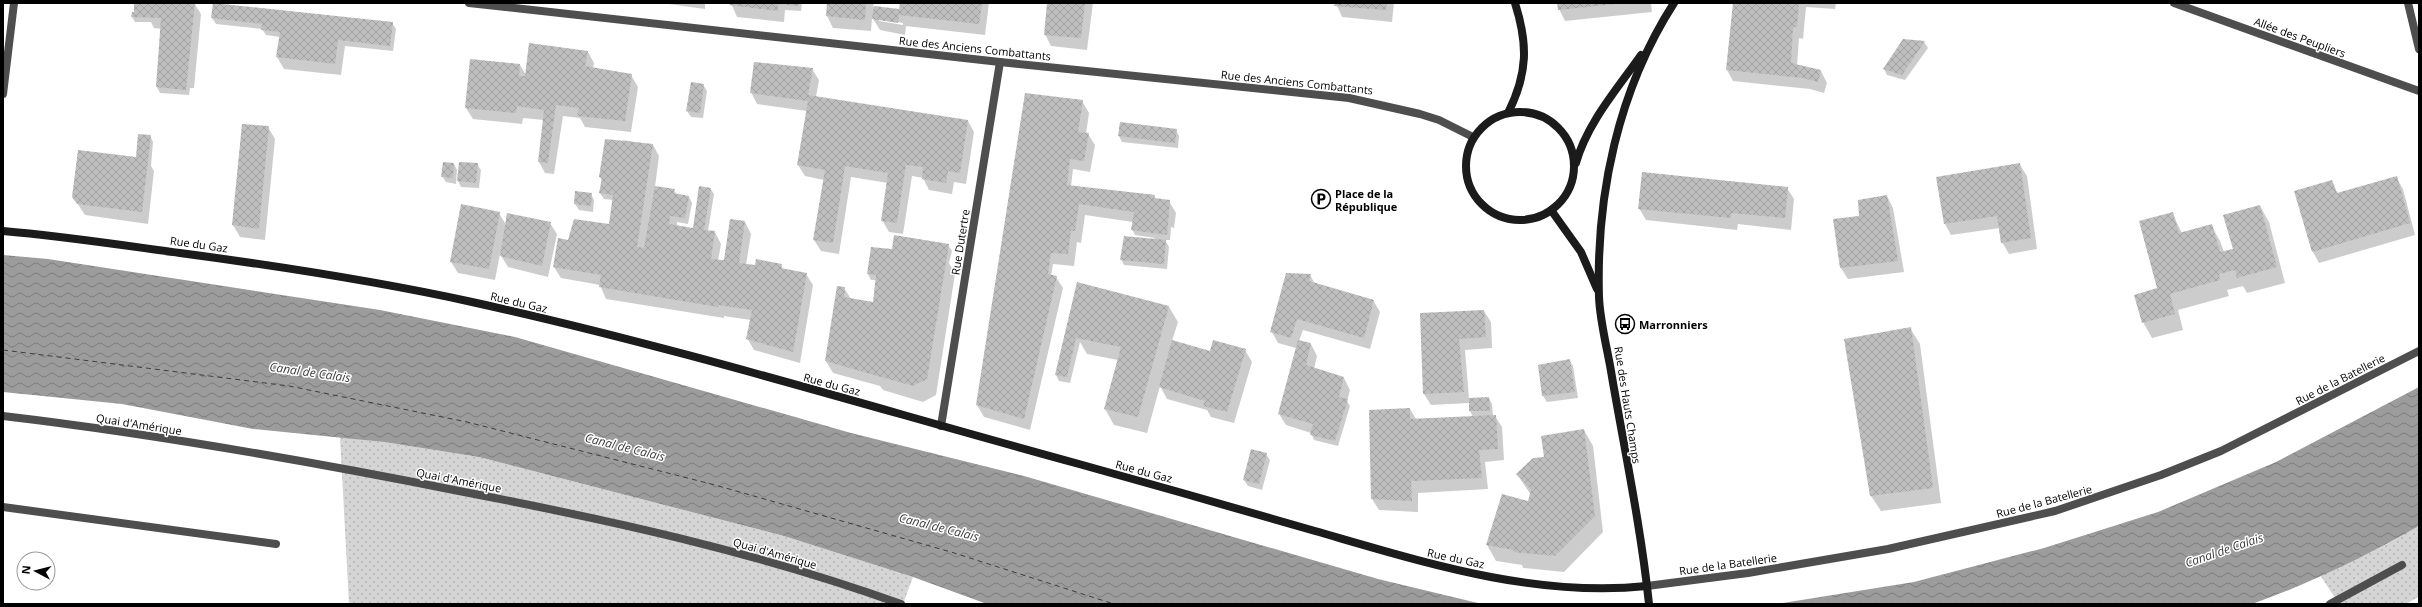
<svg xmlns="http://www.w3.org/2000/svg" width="2422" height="607" viewBox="0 0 2422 607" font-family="'Open Sans',sans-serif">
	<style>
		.grass { fill: url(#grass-dots) }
		.water { fill: url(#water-waves) }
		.shadow { fill: #0003; fill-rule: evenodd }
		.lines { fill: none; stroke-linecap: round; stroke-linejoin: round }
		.ferry { stroke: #3d3d3d; stroke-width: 1; stroke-dasharray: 5 4; stroke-linecap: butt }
		.building { fill: url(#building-cross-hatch) }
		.lane { stroke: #4e4e4e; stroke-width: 8 }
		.street { stroke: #4e4e4e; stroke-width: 8 }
		.secondary { stroke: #1b1b1b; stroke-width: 8 }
		.labels { text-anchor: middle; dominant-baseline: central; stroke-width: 3; stroke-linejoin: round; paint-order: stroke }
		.street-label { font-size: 11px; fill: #000; stroke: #fff }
		.poi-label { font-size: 11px; font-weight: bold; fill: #000; stroke: #fff; text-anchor: start }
		.water-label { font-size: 12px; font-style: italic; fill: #3d3d3d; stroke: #fff }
	</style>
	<defs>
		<pattern id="grass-dots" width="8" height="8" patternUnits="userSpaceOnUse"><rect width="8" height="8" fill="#d5d5d5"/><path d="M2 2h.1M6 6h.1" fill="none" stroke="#b5b5b5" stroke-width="1.8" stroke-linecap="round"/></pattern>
		<pattern id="water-waves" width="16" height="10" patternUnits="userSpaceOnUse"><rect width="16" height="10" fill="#9c9c9c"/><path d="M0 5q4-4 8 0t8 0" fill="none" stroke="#7d7d7d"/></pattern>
		<pattern id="building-cross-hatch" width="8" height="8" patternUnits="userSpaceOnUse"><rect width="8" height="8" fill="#bebebe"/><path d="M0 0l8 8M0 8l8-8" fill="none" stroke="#a2a2a2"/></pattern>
	</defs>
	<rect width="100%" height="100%" fill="#fff"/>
	<g class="grass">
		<path d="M340,437l44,5 95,15 305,79 129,41 -10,27h-554z"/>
		<path d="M2419,526v71l-14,7h-66l-19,-29 67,-31z"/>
	</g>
	<g class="water">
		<path d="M3,255l45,4 332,51 135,27 336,96 173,43 354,103 104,25h-495l-74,-27 -129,-41 -305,-79 -95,-15 -131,-13 -131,-25 -119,-12z"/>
		<path d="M2419,387v139c-53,30 -110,58 -167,78h-476l138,-22 130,-34 114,-36 118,-50z"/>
	</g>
	<g class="shadow">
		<path d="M135,3h59l7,11 -7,74h-4l-1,7 -29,-2 -3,-6 4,-58 -7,-1 -3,-6h-16l-3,-5 3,-4z"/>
		<path d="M661,3h44v6z"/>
		<path d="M731,3h71l-1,8 -16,-1 -1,12 -47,-5z"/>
		<path d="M828,3h46l-1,4 27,3 1,-7h88l-4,32 -79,-9 -1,9 -25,-5 -8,-13 -1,14 -38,-3 -6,-12zM879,19l24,4v2l-24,-4z"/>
		<path d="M1048,3h45l-6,47 -36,-4 -6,-12z"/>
		<path d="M1336,3h58l-2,19 -50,-5z"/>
		<path d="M1558,3h93l1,9 -87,9 -6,-12z"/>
		<path d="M1734,3h102l-1,6 -29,-2 -3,32 -4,-1 -2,28 24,5 6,12 -3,10 -14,-4 -77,-8 -6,-11z"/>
		<path d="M212,18l180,5 4,6 -3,22 -48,-5 -4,29 -57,-6 -7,-12 3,-20 -14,-2 -4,-6 -46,-5z"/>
		<path d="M1903,40l21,2 4,6 -23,32 -18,-5 -3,-6z"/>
		<path d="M588,52l6,11 -1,6 38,6 7,12 -7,45 -46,-5 -5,-9 -17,-2 -9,58 -9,-1 -6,-11 5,-42 -21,-2 -1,6 -49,-5 -7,-11 54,-43 6,10z"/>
		<path d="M812,69l7,11 -3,17 152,24 6,11 -8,52 -12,-2 -2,12 -23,-4 -6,-12 -11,-2 -9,58 -14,-2 -7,-12 6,-37 -37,-6 -12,77 -18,-3 -7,-11 10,-60 -19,-4 -7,-11 9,-54 -50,-7 -6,-12z"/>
		<path d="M703,85l4,6 -4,27 -12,-1 -4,-6z"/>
		<path d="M1082,101l7,12 -3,21h2l7,11 -5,27 -17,-3 -2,17 83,9 2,4 13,2 7,12 -2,15 -3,-1 -1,13h-5l4,7 -2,22 -43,-4 -3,-6 34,-21 -20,-3 -3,-6 1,-7 -48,-7 -4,28 -4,-1 -3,24 -21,-2 -2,12 5,1 7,11 -33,142 -46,-13 -7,-12z"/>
		<path d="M1120,123l56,7 3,6 -1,12 -56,-6 -3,-6z"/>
		<path d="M268,127l7,12 -10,101 -25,-3 -7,-12z"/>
		<path d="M150,136l3,6 -2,24 3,5 -6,53 -63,-9 -12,-18 65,-38z"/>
		<path d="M623,140l30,5 6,11 -4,31 19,3 3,5 12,2 3,6 -4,21 -11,-2v4l17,3 16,-41 4,6 -6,37 7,1 6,12 -3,17 7,1 20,-40 6,12 -5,31h35l2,4 23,5 7,11 -13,78 -46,-13 -7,-12 4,-18 -27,-4v2l-118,-19 -6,-14 -39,-7 -7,-11 15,-26 1,-8 39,-7 4,-26 -9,-1 -4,-6 2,-12 -2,-4z"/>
		<path d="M454,164l3,6 -1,14 -10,-2 -4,-6z"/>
		<path d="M477,164l4,6 -2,18 -18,-1 -3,-6z"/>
		<path d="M2020,165l7,11 10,73 -28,5 -7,-12 -2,-14 -49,7 -6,-11z"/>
		<path d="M2396,177l7,12 12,46 -96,28 -6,-11 18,-71 7,13z"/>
		<path d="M1787,188l7,11 -3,31 -53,-6 -1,6 -91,-10 -7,-12z"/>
		<path d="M591,194l3,6 -1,12 -14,-2 -4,-6z"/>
		<path d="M1887,196l6,12 11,64 -56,7 -7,-11z"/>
		<path d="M2260,206l9,16 16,61 -38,10 -4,-7 -16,4 2,6 -51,14 5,20 -31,8 -9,-16 16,-33 13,-76 10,20 29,-8 9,16 4,11 10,-3z"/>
		<path d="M499,213l7,12 44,-2 7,11 -9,43 -40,-10 -8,-13 -5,26 -37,-7 -7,-11z"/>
		<path d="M948,245l4,6 -3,12 6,11 -19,121 -13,7 -40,-12 -3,-4 -47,-13 -7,-12 18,-73 7,11 22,4 4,-23h-6l-3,-6 25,-24z"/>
		<path d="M1310,275l5,9 58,16 7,12 -10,37 -67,-19 -4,11 12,3 6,12 -3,13 30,9 6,12 -3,11 3,5 -12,40 -24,-6 -3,-7 -25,-8 -7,-11 17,-66 -18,-5 -6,-11z"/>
		<path d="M1078,283l91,24 9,15 -6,19 39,11 34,-2 7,12 -18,61 -23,-6 -4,-7 -40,-11 -7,-13 -13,47 -33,-8 -9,-16 13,-49 -31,-6 -7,-12 -10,41 -11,-2 -3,-6z"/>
		<path d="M1484,311l7,11 1,26 -27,2 4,49 20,-1 3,6 1,12h2l7,11 2,33 -19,2 3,27 -70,4v19l-39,-2 -7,-11 38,-90 6,10 57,-2 -3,-6v-8l-39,2 -7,-11 -3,-80z"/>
		<path d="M1910,328l10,16 21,159 -60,8 -10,-15z"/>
		<path d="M1569,360l4,6 5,32 -31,4 -4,-6 -4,-31z"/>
		<path d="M1584,430l9,16 10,86 -39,40 -41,-4 -1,-3 -26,-4 -9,-16 42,-42 2,-8 -14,-21z"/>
		<path d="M1266,454l4,6 -8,30 -14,-4 -4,-6z"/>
	</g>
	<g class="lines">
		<path class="ferry" d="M3,350l286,36 178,36 248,63 236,67 163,52"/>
	</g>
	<g class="building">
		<path d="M134,3h61l-9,87 -30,-3 5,-69 -30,-1 1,-5h2z"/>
		<path d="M213,3l180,19 -3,24 -52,-6 -3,24 -59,-7 4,-25 -19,-2 1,-6 -51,-6z"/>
		<path d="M730,3h69l-1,3 -20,-2v7l-49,-6z"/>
		<path d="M827,3h39l-1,17 -39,-4z"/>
		<path d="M900,3h82l-3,21 -80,-9 -1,8 -26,-4 2,-13 25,3z"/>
		<path d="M1047,3h38l-4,35 -37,-3z"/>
		<path d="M1335,3h52l-1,7 -52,-4z"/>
		<path d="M1557,3h59v1l-58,6z"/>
		<path d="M1733,3h66l-2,24h-4l-2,36 30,7 -3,12 -15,-4 -77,-8z"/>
		<path d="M1903,39l22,2 -23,34 -19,-6z"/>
		<path d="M529,43l59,8 -3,15 47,8 -7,47 -48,-5 2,-8 -23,-3 -8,58 -10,-1 6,-52 -27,-4 -1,7 -51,-5 5,-49 50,5 -1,12h6z"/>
		<path d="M754,62l59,6 -5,27 160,25 -8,53 -12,-2 -2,12 -24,-4 1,-12 -17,-2 -9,58 -16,-2 7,-48 -43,-7 -12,77 -20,-3 12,-70 -28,-5 11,-64 -58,-8z"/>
		<path d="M691,82l13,2 -4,29 -14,-2z"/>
		<path d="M1025,93l58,7 -5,32 11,1 -5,28 -14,-2 -3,26 88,10 -1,3 16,2 -3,35 -36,-5 3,-18 -55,-8 -4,27h-4l-3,23 -17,-1 -3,21 9,2 -33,143 -48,-14z"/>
		<path d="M1120,122l57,7 -2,14 -57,-7z"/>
		<path d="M242,124l27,2 -10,103 -27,-4z"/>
		<path d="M138,134l13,1 -9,77 -65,-8 -5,-7 6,-47 58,7z"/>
		<path d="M605,139l48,5 -16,103 7,1 11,-62 20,3 -2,4 16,3 -4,22 -15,-2 -1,8 24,4 6,-42 12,2 -7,42 11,1 -4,28 13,1 6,-41 15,2 -6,42 16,2 1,-6 26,5 -1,4 26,5 -14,79 -47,-13 6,-29 -34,-5v2l-119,-20 2,-12 -48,-8 5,-29 10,2 6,-21 35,5 4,-29 -14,-2 3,-15 -3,-1z"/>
		<path d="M443,162l11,1 -1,15 -12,-1z"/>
		<path d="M459,162l19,1 -2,20 -19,-2z"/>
		<path d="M2020,163l11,75 -30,5 -4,-27 -53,8 -8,-47z"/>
		<path d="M1642,172l146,15 -3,31 -54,-5v5l-93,-9z"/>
		<path d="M2397,176l13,47 -98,29 -18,-61 38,-11 5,13z"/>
		<path d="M575,191l17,2 -1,13 -17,-2z"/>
		<path d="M1887,195l11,66 -58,7 -7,-49 26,-3 -1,-16z"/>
		<path d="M461,204l39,8 -11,57 -39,-7z"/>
		<path d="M2260,205l17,62 -40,11 -2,-8 -16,4 1,6 -50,14 5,20 -33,9 -8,-28 23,-7 -18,-67 34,-9 6,21 33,-9 8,28 13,-3 -10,-34z"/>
		<path d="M507,213l44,9 -9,44 -42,-10z"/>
		<path d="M894,235l55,9 -22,135 -14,7 -88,-25 12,-75 8,1 -1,10 29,5 3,-27 -9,-1 4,-27 21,2z"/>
		<path d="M1124,236l42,4 -2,24 -44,-4z"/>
		<path d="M1286,273l25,1 -2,7 65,19 -10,38 -67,-19 -6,19 -21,-6z"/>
		<path d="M1077,282l92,24 -31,111 -34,-8 17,-62 -45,-9 -9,39 -12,-2z"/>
		<path d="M1484,310l2,27 -27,2 5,53 -41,2 -3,-81z"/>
		<path d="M1911,327l22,161 -63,8 -26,-157z"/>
		<path d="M1172,340l38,11 3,-11 33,9 -19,63 -24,-6 2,-5 -46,-14z"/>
		<path d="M1298,340l13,3 -5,22 38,12 -5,20 9,2 -13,42 -25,-6 3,-11 -35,-10z"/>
		<path d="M1570,359l5,33 -33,4 -4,-31z"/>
		<path d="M1489,397l1,14h-21v-13z"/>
		<path d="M1410,408v11l86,-4 2,34 -19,1 3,28 -71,3 1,20 -41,-2 -2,-89z"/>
		<path d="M1584,429l11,87 -40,40 -42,-4 1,-2 -28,-5 16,-51 26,7 3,-11 -15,-16 17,-16 11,-1 -3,-21z"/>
		<path d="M1251,449l16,4 -8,31 -16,-4z"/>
	</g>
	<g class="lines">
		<g class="lane">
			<path d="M2174,3l245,88"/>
			<path d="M3,507l273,37"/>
			<path d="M2330,604l72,-39"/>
		</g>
		<g class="street">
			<path d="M469,3l531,59 349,36 71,16 19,6 34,17"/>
			<path d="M2408,3l11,46"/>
			<path d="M3,94l11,-91"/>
			<path d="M3,416c153,18 305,45 456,75 150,29 298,61 442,113"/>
			<path d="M941,426l59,-364"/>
			<path d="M1647,586l101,-13 140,-24 167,-38 106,-36 60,-24 198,-100"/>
		</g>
		<g class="secondary">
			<circle cx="1520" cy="166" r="54"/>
			<path d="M1508,113c20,-40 20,-69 7,-110"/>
			<path d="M1576,163c11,-40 42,-75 65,-108"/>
			<path d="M1551,210l30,42 16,37"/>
			<path d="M3,231c59,5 118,14 177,22 98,13 196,28 292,49 205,45 405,107 607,162 79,22 157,44 236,67 108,31 219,67 332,55"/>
			<path d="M1649,604c-8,-76 -24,-152 -37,-227 -4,-26 -12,-54 -13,-80 -3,-102 19,-207 75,-294"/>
		</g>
	</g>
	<defs>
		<g id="parking-ring" transform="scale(1)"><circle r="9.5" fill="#fff" stroke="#000" stroke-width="1.5"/><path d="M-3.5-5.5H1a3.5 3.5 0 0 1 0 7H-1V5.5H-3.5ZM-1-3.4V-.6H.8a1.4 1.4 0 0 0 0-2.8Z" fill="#000"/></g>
		<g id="bus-ring" transform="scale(1)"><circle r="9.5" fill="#fff" stroke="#000" stroke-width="1.5"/><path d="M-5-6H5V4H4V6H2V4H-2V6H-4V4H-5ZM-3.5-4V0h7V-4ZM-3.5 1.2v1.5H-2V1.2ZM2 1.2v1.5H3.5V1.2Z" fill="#000"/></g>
	</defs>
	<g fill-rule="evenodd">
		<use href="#parking-ring" x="1321" y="199"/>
		<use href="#bus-ring" x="1625" y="324"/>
	</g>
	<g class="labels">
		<g class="street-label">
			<text transform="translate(2300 37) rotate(20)">Allée des Peupliers</text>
			<text transform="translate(975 48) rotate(6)">Rue des Anciens Combattants</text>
			<text transform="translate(1297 82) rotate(6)">Rue des Anciens Combattants</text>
			<text transform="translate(960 242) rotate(-81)">Rue Dutertre</text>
			<text transform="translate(199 244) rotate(8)">Rue du Gaz</text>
			<text transform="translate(519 302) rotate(13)">Rue du Gaz</text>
			<text transform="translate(2340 379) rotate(-27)">Rue de la Batellerie</text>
			<text transform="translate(832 384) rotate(15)">Rue du Gaz</text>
			<text transform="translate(1628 405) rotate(81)">Rue des Hauts Champs</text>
			<text transform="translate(139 424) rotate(9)">Quai d'Amérique</text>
			<text transform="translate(1144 471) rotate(15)">Rue du Gaz</text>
			<text transform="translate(459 480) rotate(11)">Quai d'Amérique</text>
			<text transform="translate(2044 501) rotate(-15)">Rue de la Batellerie</text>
			<text transform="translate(775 553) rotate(16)">Quai d'Amérique</text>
			<text transform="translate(1456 558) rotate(12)">Rue du Gaz</text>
			<text transform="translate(1728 564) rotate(-8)">Rue de la Batellerie</text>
		</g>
		<g class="poi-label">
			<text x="1335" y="193">Place de la<tspan x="1335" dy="13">République</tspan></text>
			<text x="1639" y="324">Marronniers</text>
		</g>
		<g class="water-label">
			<text transform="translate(310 372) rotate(8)">Canal de Calais</text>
			<text transform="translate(625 447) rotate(14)">Canal de Calais</text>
			<text transform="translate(939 527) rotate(14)">Canal de Calais</text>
			<text transform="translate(2224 550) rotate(-19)">Canal de Calais</text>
		</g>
	</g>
	<rect width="2422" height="607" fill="none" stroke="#000000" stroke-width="8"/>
	<g transform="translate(36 571) rotate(277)"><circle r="19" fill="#ffffff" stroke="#999999"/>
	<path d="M0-3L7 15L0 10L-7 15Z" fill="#000000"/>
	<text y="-6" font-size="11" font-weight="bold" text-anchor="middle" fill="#000000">N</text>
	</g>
</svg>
